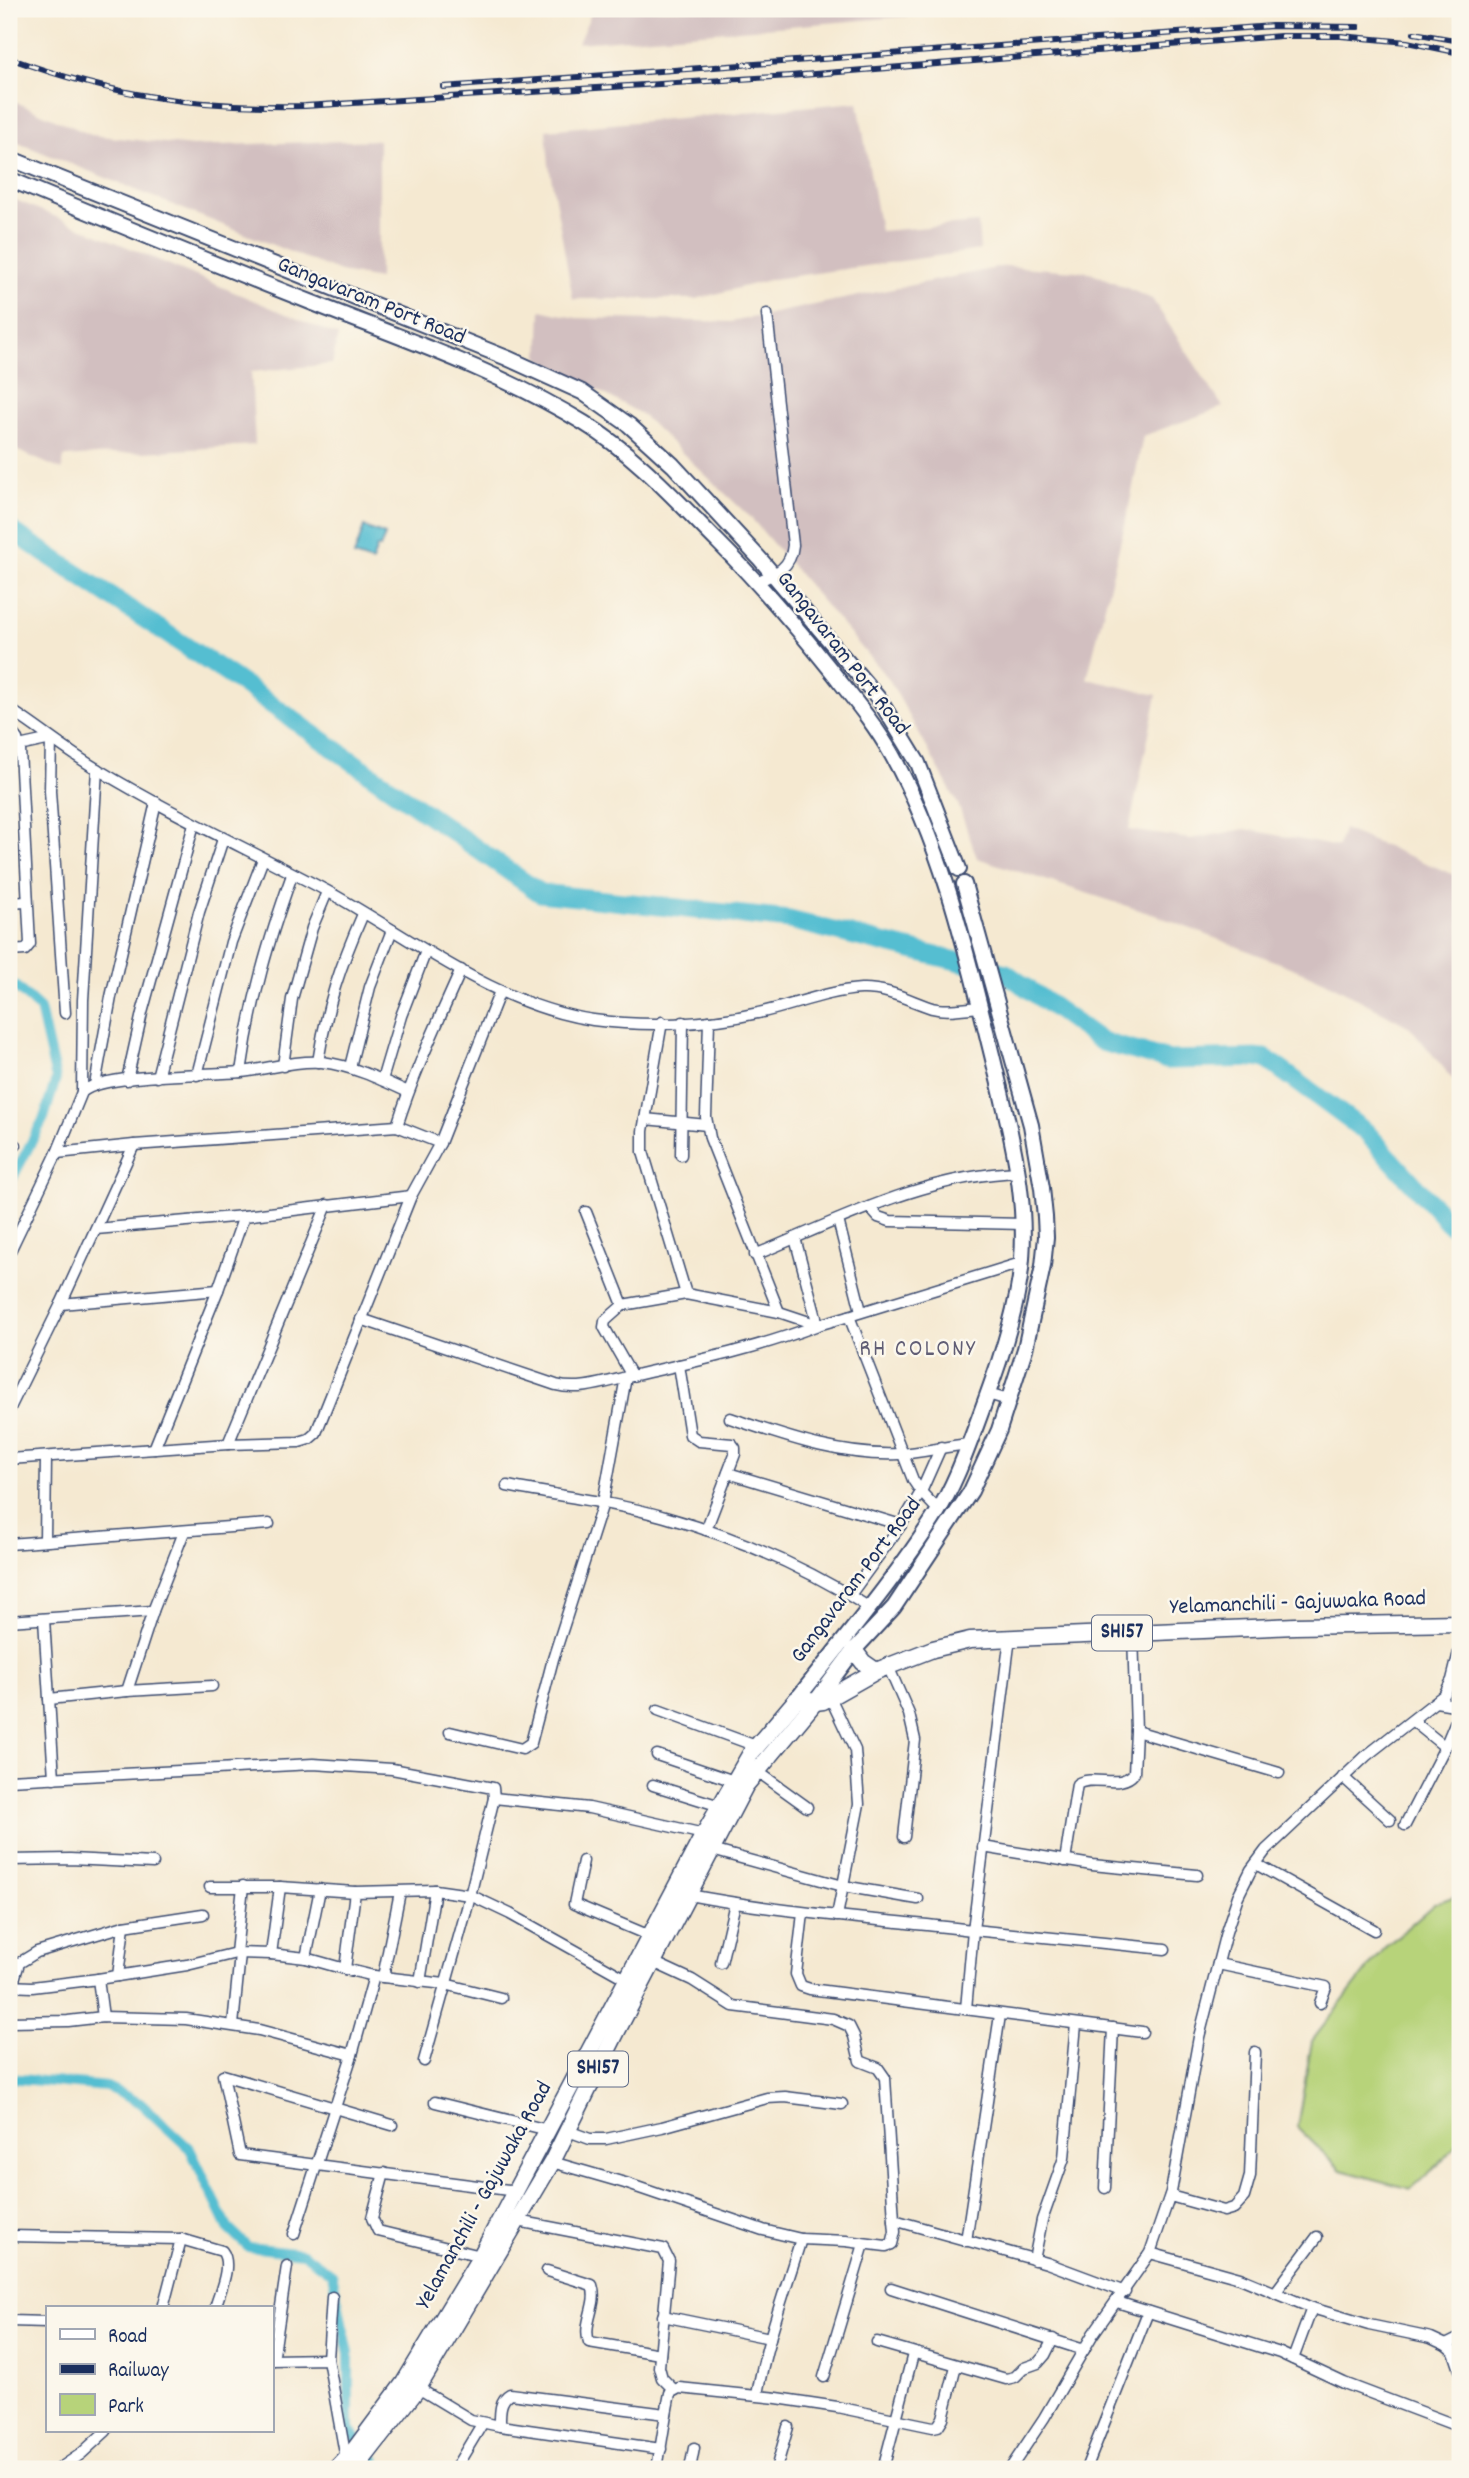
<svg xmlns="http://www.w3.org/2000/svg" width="1469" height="2478" viewBox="0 0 1469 2478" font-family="Dekko,sans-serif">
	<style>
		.industrial { fill: #d2bfc0 }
		.green { fill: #b7d37a; stroke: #69816c; stroke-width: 2 }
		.water { fill: #54bed1; stroke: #387698; stroke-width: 2 }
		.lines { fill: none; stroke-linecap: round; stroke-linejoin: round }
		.canal { stroke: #54bed1; stroke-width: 10 }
		.river { stroke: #54bed1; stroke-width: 19 }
		.street-casing { stroke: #3c4b6f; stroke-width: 13 }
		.secondary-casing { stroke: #3c4b6f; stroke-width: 18 }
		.primary-casing { stroke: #3c4b6f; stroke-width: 19 }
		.street { stroke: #fff; stroke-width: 10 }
		.secondary { stroke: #fff; stroke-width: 14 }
		.primary { stroke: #fff; stroke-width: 16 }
		.rail-casing { stroke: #1b2f5e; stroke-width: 6 }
		.rail { stroke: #fbf7ec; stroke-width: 3.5; stroke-dasharray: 10; stroke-linecap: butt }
		.labels { text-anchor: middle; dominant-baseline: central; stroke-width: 5; stroke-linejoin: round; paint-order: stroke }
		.shield { fill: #fbf7ec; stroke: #5e6b89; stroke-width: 2 }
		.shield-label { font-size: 21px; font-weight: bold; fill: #1b2f5e }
		.street-label { font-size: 23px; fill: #1b2f5e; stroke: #fbf7ec }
		.neighbourhood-label { font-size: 24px; letter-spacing: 2px; fill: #615e75; stroke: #fbf7ec }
	</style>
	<rect width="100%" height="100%" fill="#fbf7ec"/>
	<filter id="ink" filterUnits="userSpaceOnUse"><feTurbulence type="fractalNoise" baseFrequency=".0143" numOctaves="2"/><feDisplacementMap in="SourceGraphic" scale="14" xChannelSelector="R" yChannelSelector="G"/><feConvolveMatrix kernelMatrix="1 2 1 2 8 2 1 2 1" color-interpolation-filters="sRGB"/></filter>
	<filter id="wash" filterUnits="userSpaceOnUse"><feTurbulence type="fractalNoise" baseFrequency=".00686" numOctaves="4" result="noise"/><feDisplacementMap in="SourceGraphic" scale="28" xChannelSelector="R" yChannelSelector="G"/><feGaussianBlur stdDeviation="1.57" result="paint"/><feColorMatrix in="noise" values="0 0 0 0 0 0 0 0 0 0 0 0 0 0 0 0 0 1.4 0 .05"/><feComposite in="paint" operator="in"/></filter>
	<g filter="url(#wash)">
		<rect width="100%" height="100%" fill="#f5e9d1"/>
		<g class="industrial">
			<path d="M593,9h405l-420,34z"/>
			<path d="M9,99l82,36 101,11 187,-6v139l-39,-7 -331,-133z"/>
			<path d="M858,102l22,129 98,-8 2,27 -207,29 -77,20h-123l-24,-134 -3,-35z"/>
			<path d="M9,197l329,139 -6,28 -81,8 4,73 -191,12 -2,13 -53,-23z"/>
			<path d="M1006,266l84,6 62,27 71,108 -80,29 -14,71 -42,172 70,16 -28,135 61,9 55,-10 93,18 5,-18 112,46 5,-12v225l-50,-61 -87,-47 -165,-64 -181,-58 -19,-54 -68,-123 -138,-162 -111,-105 -102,-56 2,-48 35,8 155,4z"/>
		</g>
		<path class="green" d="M1460,1894v247l-20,22 -29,26 -70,-19 -44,-43 15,-86 71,-92 51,-45z"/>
		<path class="water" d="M364,527l21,8 -5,13 -3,-1 -5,15 -18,-6z"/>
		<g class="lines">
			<g class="canal">
				<path d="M9,983l5,2 26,24 16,70 -12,39 -35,67"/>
				<path d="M9,2078l98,9 33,16 50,46 38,79 20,19 55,6 29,21 17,79v77l27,30 -6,9"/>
			</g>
			<path class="river" d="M9,529l226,150 305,214 249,27 217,53 96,69 66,18 97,-2 101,74 82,90 12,10"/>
		</g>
	</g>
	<g filter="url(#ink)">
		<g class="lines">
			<g class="street-casing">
				<g id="street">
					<path d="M758,581c19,-7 33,-14 35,-36l-26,-231"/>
					<path d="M9,709c30,19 57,42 88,60 74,45 153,81 230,122 85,47 167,114 266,129 53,7 113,5 165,-7 34,-7 68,-22 103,-24 26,-1 47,11 71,19 15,4 33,0 48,-1"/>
					<path d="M9,729l8,10 3,11 10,194 -5,6 -16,1"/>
					<path d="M19,746l32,-7 -1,52 15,222"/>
					<path d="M9,903l17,-1"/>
					<path d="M709,1021l-3,96 4,21 69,174"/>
					<path d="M662,1022l-19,109v21l43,142 93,18 39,13 31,-9 64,164 8,12 18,19"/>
					<path d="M318,1062c8,-55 23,-98 45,-148"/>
					<path d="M283,1066l9,-67 20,-71 15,-36"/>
					<path d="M350,1067l20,-80 22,-57"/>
					<path d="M241,1072c10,-72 27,-130 51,-197"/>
					<path d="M197,1075l34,-133 32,-83"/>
					<path d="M157,1077l42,-165 24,-73"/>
					<path d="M127,1080l15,-67 52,-189"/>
					<path d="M382,1080l19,-64 25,-65"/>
					<path d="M95,1085l16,-88 45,-195"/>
					<path d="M82,1092l1,-92 14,-231"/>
					<path d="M645,1119l62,6"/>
					<path d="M397,1126c17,-54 41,-104 64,-156"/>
					<path d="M9,1143l7,2"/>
					<path d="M57,1153l77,-8 263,-19 43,17"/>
					<path d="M681,1155l2,-133"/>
					<path d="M869,1207l9,10 12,4 134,3"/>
					<path d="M586,1212l37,93 -18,16 -1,6 28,49"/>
					<path d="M838,1220l23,91"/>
					<path d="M96,1229l148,-13 167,-20"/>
					<path d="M9,1253l48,-100 25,-61c22,-19 126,-17 159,-20 26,-3 55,-12 81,-10 31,4 58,17 86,30"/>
					<path d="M755,1255c84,-35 170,-80 264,-83"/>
					<path d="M61,1304l157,-14"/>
					<path d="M623,1305l63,-11"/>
					<path d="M849,1316l172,-53"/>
					<path d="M361,1319l195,66c25,7 55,-5 80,-10 61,-14 123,-27 182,-50l-23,-87"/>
					<path d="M679,1365l11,70 9,6 33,3 3,4v6l-29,76"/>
					<path d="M988,1394l20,6"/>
					<path d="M9,1410l52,-106 73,-159"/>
					<path d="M730,1418c54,18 111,39 169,36 23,-1 46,-8 70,-10"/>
					<path d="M228,1444l99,-239"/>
					<path d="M154,1449l64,-159 26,-74"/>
					<path d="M9,1459l219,-15 71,-2 10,-3 7,-6 95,-237 29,-53 60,-152"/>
					<path d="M728,1473l173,52"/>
					<path d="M507,1486c52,10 106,16 158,31 71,20 142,51 205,91"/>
					<path d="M45,1541l1,-84"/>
					<path d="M9,1544l260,-20"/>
					<path d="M850,1595l51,-70 20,-33 20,-45"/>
					<path d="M44,1619l10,159"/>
					<path d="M9,1621l144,-10"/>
					<path d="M888,1666l21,48 6,26 -11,97"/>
					<path d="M127,1691l26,-80 31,-79"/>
					<path d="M830,1697l25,53 4,54 -22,112"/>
					<path d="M49,1699l78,-8 85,-5"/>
					<path d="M1436,1702l24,4"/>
					<path d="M658,1710l98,36"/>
					<path d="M1413,1721l32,26"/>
					<path d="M1136,1731l143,42"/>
					<path d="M450,1732l72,17 9,-6 22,-84 50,-156 23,-126"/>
					<path d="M657,1755l77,26"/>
					<path d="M757,1771l50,36"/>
					<path d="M1343,1777l47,43"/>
					<path d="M9,1780l304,-16 79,5 101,19 1,10 -27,110 -43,153"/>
					<path d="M653,1785l67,21"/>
					<path d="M494,1798l95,10 115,26"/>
					<path d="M1405,1825l40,-78 15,-36"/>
					<path d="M983,1847l109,18 105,10"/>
					<path d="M712,1850l131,36 75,13"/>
					<path d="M9,1860l61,-1 83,4"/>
					<path d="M583,1861l-9,43 76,32"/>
					<path d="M1065,1861l12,-77c17,-10 44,6 57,-11l2,-42 -3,-99"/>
					<path d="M1256,1864l118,66"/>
					<path d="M210,1887h70l75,5"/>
					<path d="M689,1895c94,18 189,24 284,35l37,-293"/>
					<path d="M803,1913l-7,61 5,12 9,3 332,43"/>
					<path d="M236,1953l7,-67"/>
					<path d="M271,1954l9,-67"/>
					<path d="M306,1958l14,-69"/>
					<path d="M653,1962l39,18 41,26 100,13 16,7 5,10 6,25 18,7 7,10 9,142 153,43 78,29"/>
					<path d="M721,1963l14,-60"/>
					<path d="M1218,1964l108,23 -6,16"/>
					<path d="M345,1969l29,7 71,8 56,14"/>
					<path d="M118,1976l6,-50"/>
					<path d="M383,1977l17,-85"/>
					<path d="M420,1982l15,-92"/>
					<path d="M9,1986l23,1 66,-8"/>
					<path d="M12,1986l7,-23 18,-11 87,-26 79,-12"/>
					<path d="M966,2009l7,-79 192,19"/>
					<path d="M103,2017l-5,-38 89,-14 49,-12 35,1 35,4 39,11 10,-77 80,-2 35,5 40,19 118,66"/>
					<path d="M9,2022l59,-1 35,-4 83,2 73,11 93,25"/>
					<path d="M233,2025l7,-71"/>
					<path d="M435,2102l113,28"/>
					<path d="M392,2125l-169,-50 17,80 276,36"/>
					<path d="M568,2131l22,8h16l56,-12 105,-29 18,-1 57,7"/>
					<path d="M552,2162l73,21 138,47 38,9 45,2 40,5 6,-2 3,-12 -1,-12"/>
					<path d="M384,2173l-12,45 6,13 103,25"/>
					<path d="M1105,2188l8,-160"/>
					<path d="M1170,2196l54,15 10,-3 10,-11 6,-21 5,-124"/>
					<path d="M518,2221l145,28 6,12 -10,106 3,11 12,12"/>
					<path d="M294,2234l58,-179 22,-79"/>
					<path d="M9,2236l172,3 -18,69"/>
					<path d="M181,2239l41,12c11,14 -3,42 -7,57"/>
					<path d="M966,2241l34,-226"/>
					<path d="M1150,2253l90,25 72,30 57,17 62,13 15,7 8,7 6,18"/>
					<path d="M1034,2260l8,-40 22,-62 12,-134"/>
					<path d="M547,2271l45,14c7,19 -10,38 -3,57l71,12"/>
					<path d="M891,2288l193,62"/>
					<path d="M1275,2293l42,-56"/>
					<path d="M1117,2302l163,51 64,30 116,44"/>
					<path d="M663,2316l107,22"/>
					<path d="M9,2321l38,1"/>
					<path d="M877,2342l129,37 9,-2 9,-9 14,-5 7,-8 8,-16"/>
					<path d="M1446,2345l14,-7"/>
					<path d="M328,2359l4,-62"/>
					<path d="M1293,2359l19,-51"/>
					<path d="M271,2360l57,-1 18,100"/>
					<path d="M273,2360l14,-94"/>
					<path d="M824,2377l40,-133"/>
					<path d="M418,2388l53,32 29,6c0,-12 -1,-26 10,-32l156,20 4,-21 9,-5 98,10 60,9 96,20 5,-1 5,-8 13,-52"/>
					<path d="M757,2395c9,-53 28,-104 44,-156"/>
					<path d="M500,2426l161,23"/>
					<path d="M59,2469l22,-15 25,-23"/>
					<path d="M455,2469l27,-45"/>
					<path d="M657,2469l9,-55"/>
					<path d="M690,2469l4,-21"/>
					<path d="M776,2469l12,-42"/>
					<path d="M883,2469l30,-115"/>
					<path d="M1010,2469l34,-51 49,-84 57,-81 21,-61 28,-155 27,-105 12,-36 13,-26 15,-20 100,-94 78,-61 8,-15 8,-32"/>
					<path d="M1086,2469l62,-157"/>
				</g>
			</g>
			<g class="secondary-casing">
				<g id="secondary">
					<path d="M9,158l498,200 75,34 47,33 44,40 87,94 119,140 39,64 41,106"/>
					<path d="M9,179c101,42 202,84 304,124 91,36 186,68 271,120 51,31 92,77 134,119 40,40 76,82 112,127 22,28 44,54 62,86 51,92 75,199 100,300 19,79 42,158 25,240 -9,45 -25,88 -41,131 -11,29 -22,60 -39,87 -41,65 -92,125 -140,186"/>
					<path d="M815,1702l39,-52 40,-43 77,-116 28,-61 26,-81 18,-83 3,-29 -1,-20 -3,-29 -11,-63 -67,-241"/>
				</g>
			</g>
			<g class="primary-casing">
				<g id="primary">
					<path d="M854,1650l9,12 13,9"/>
					<path d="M336,2469l19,-20 49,-66 77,-127 223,-422 47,-81 46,-54 18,3 8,-1 53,-30 57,-22 37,-9 325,-14 165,-3"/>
					<path d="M355,2469l63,-81 134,-226 65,-131 128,-245 70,-84"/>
				</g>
			</g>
			<use href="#street" class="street"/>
			<use href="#secondary" class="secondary"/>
			<use href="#primary" class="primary"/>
			<g class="rail-casing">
				<g id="rail">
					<path d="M1414,33l46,8"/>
					<path d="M9,58c104,38 185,50 296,48l485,-30 491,-40h60l66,6 53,11"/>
					<path d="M443,87l829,-61 86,1"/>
				</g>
			</g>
			<use href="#rail" class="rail"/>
		</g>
	</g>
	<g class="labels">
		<g class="shield">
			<rect x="1092" y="1615.5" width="60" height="35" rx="5"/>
			<rect x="568" y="2051.5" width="60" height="35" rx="5"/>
		</g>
		<g class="shield-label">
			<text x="1122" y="1633">SH157</text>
			<text x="598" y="2069">SH157</text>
		</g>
		<g class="street-label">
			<text transform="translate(371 302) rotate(22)">Gangavaram Port Road</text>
			<text transform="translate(842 654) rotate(52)">Gangavaram Port Road</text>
			<text transform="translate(857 1581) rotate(-53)">Gangavaram Port Road</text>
			<text transform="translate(1298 1604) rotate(-2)">Yelamanchili - Gajuwaka Road</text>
			<text transform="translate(485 2196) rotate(-61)">Yelamanchili - Gajuwaka Road</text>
		</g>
		<g class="neighbourhood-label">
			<text x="918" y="1350">RH COLONY</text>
		</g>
	</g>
	<rect width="1469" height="2478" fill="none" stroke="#fbf7ec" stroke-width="35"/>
	<rect x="46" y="2306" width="228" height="126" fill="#fbf7ec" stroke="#a1a7b3" stroke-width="2"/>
	<rect x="60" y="2329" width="35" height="10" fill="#ffffff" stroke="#a1a7b3" stroke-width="2"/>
	<text x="108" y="2342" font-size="21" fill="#1b2f5e">Road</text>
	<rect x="60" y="2364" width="35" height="10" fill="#1b2f5e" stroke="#a1a7b3" stroke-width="2"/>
	<text x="108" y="2376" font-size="21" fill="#1b2f5e">Railway</text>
	<rect x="60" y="2394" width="35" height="21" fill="#b7d37a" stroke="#a1a7b3" stroke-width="2"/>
	<text x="108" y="2412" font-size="21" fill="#1b2f5e">Park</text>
</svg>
